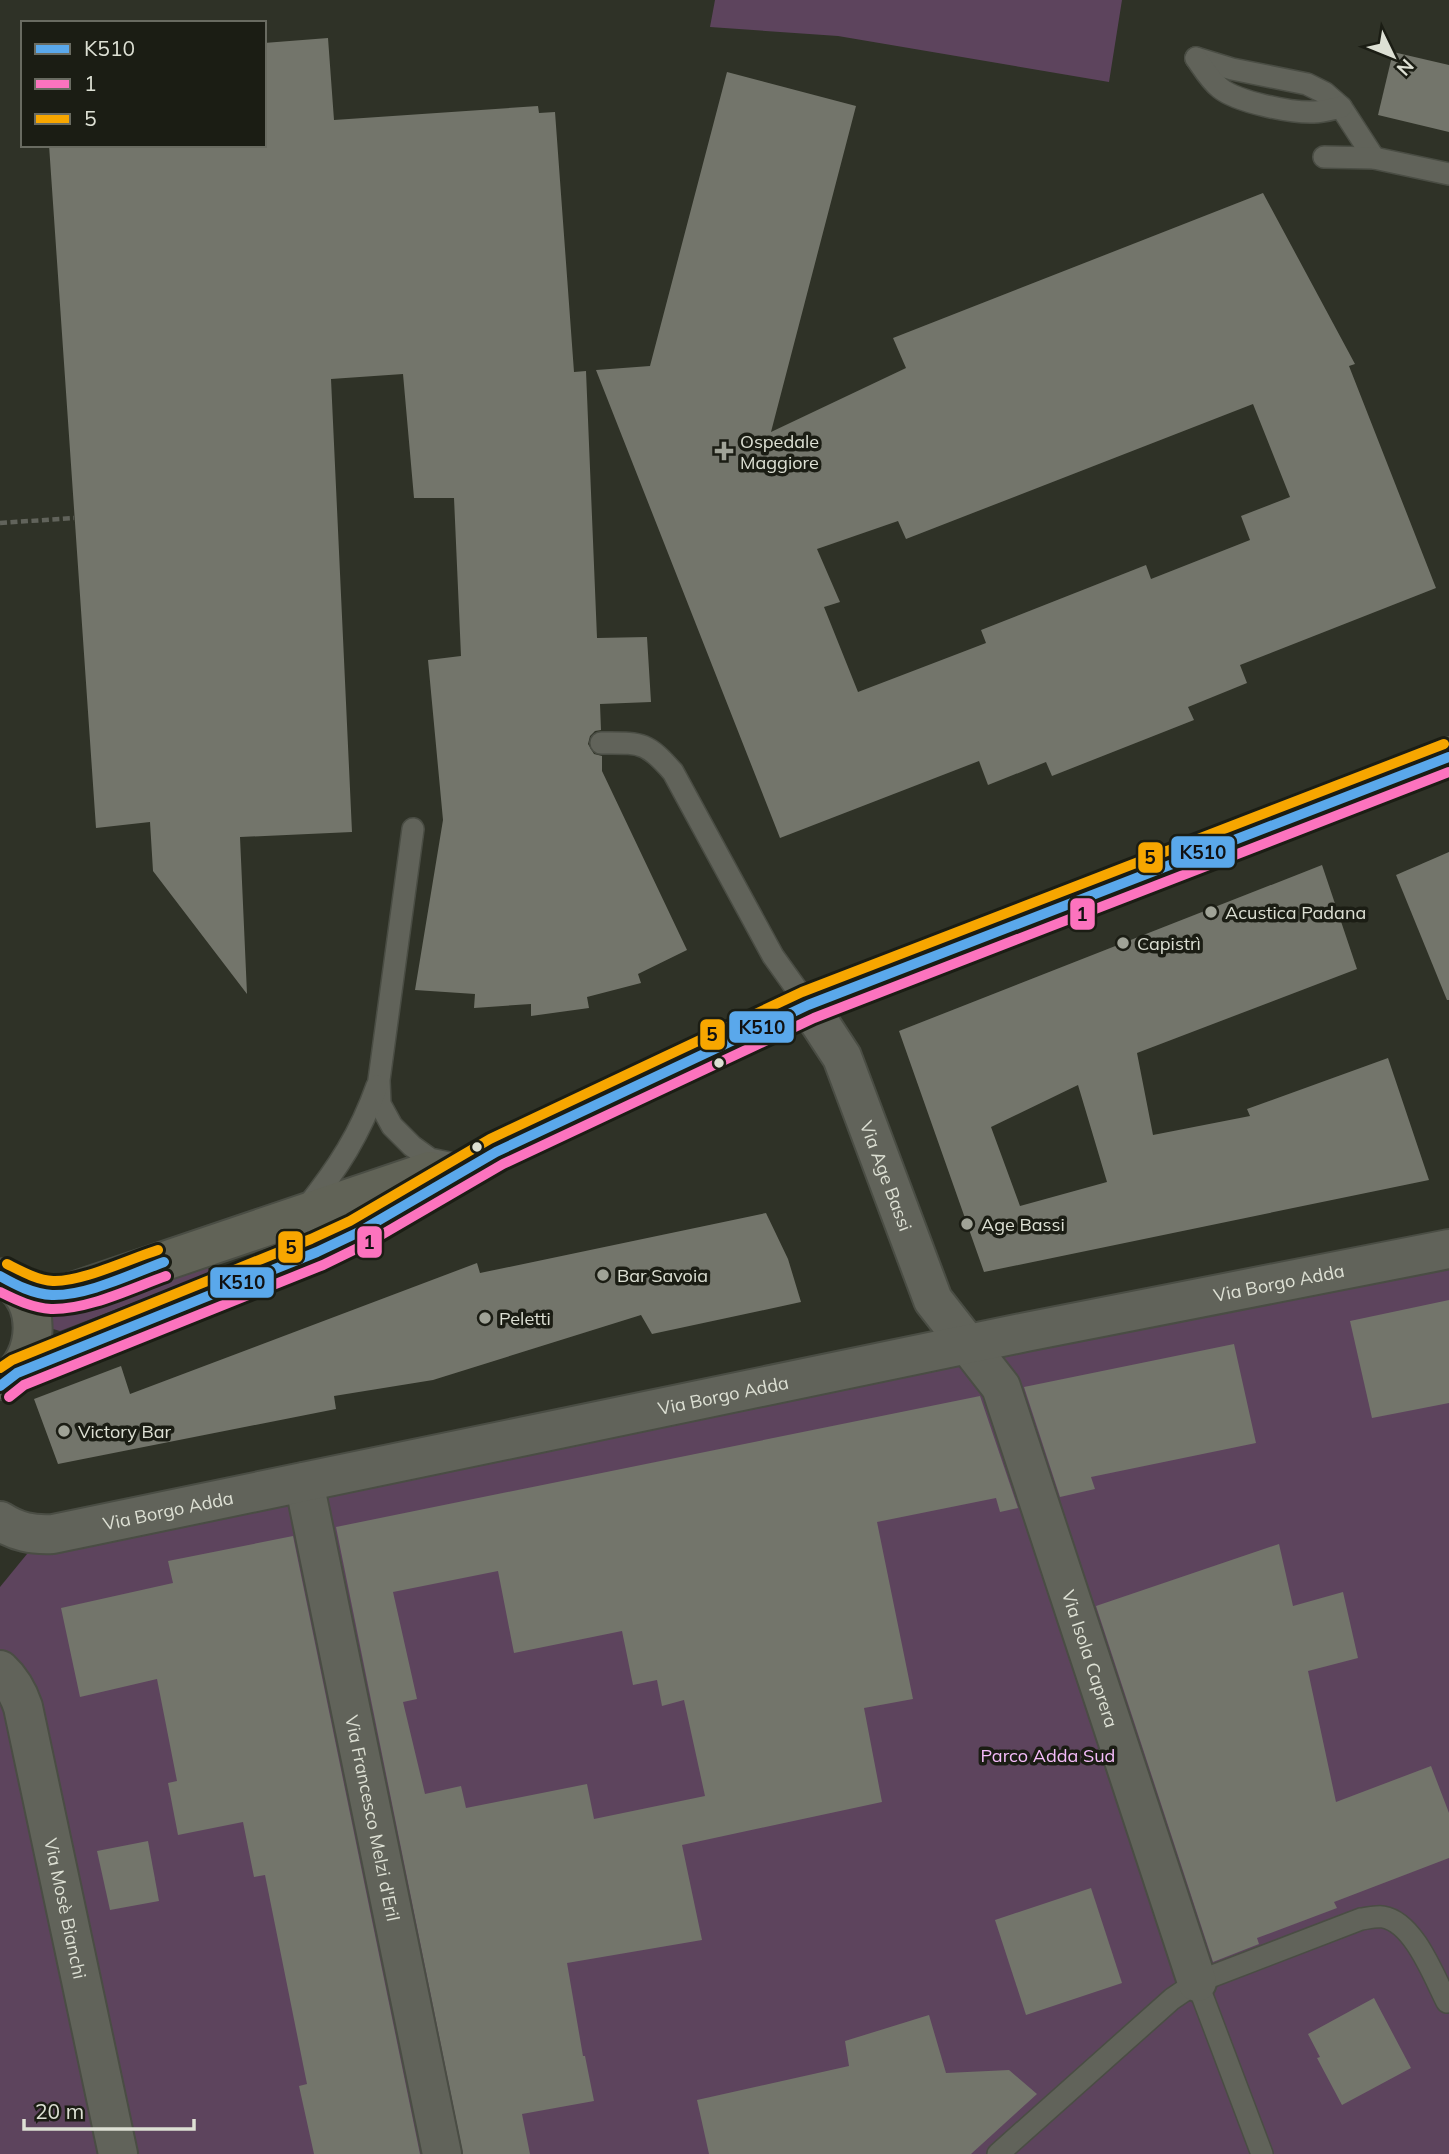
<svg xmlns="http://www.w3.org/2000/svg" width="1449" height="2154" viewBox="0 0 1449 2154" font-family="Mulish,sans-serif">
	<style>
		.green { fill: #5d445d }
		.building { fill: #73756b; fill-rule: evenodd }
		.lines { fill: none; stroke-linecap: round; stroke-linejoin: round }
		.lane-casing { stroke: #4a4d44; stroke-width: 24 }
		.street-casing { stroke: #4a4d44; stroke-width: 42 }
		.secondary-casing { stroke: #4a4d44; stroke-width: 42 }
		.path { stroke: #61635b; stroke-width: 4.5; stroke-dasharray: 7 3.5; stroke-linecap: butt }
		.lane { stroke: #61635a; stroke-width: 21 }
		.street { stroke: #61635a; stroke-width: 38 }
		.secondary { stroke: #616357; stroke-width: 38 }
		.bus-1-casing { stroke: #1b1d14; stroke-width: 16 }
		.bus-2-casing { stroke: #1b1d14; stroke-width: 16 }
		.bus-3-casing { stroke: #1b1d14; stroke-width: 16 }
		.bus-1 { stroke: #5aa8eb; stroke-width: 10 }
		.bus-2 { stroke: #fc73be; stroke-width: 10 }
		.bus-3 { stroke: #f7a600; stroke-width: 10 }
		.poi-dot { fill: #a0a397; stroke: #1b1d14; stroke-width: 2.5 }
		.bus-dot { fill: #dde0d4; stroke: #1b1d14; stroke-width: 2.5 }
		.labels { text-anchor: middle; dominant-baseline: central; stroke-width: 7; stroke-linejoin: round; paint-order: stroke }
		.poi-label { font-size: 18px; fill: #dde0d4; stroke: #1b1d14; text-anchor: start }
		.street-label { font-size: 18px; fill: #dde0d4; stroke: #1b1d14 }
		.park-label { font-size: 18px; fill: #f5bcfa; stroke: #1b1d14 }
		.line-badge { stroke: #1b1d14; stroke-width: 2.5 }
		.pale-badge-label { font-size: 19px; text-anchor: middle; font-weight: bold; fill: #111 }
	</style>
	<rect width="100%" height="100%" fill="#2f3227"/>
	<g class="green">
		<path d="M715,0h407l-13,82 -271,-46 -128,-9z"/>
		<path d="M205,1260l5,13 -150,58 -7,-2 -4,-4 1,-5 5,-5z"/>
		<path d="M1449,1267v887h-1449v-567l27,-33z"/>
	</g>
	<g class="building">
		<path d="M328,38l6,82 204,-14 1,7 16,-1 19,260 12,-1 11,267 50,-1 4,65 -51,2 1,26 -6,1 -5,5 -2,8 6,10 8,2v15l85,179 -49,24 3,9 -54,14 2,11 -58,8v-12l-57,4 1,-14 -60,-4 28,-170 -15,-160 33,-4 -7,-158h-40l-11,-124 -72,5 21,453 -112,5 7,157 -94,-123 -3,-49 -54,6 -47,-683h215v-102z"/>
		<path d="M1393,52l56,13v67l-71,-17z"/>
		<path d="M727,72l129,34 -85,326 135,-64 -13,-30 370,-145 92,171 -6,2 87,222 -196,77 7,18 -59,24 6,13 -142,56 -6,-14 -58,23 -9,-24 -199,77 -184,-468 54,-4zM1253,404l37,93 -49,19 9,24 -99,39 -5,-14 -165,65 5,13 -128,49 -34,-85 16,-5 -23,-53 81,-28 8,18z"/>
		<path d="M1449,852v148h-2l-51,-125z"/>
		<path d="M1322,865l35,104 -220,84 16,82 97,-19 -3,-7 141,-51 41,122 -445,92 -85,-241zM1078,1085l29,97 -87,24 -29,-79z"/>
		<path d="M766,1213l22,46 13,43 -149,32 -11,-19 -208,65 -99,16 2,13 -278,55 -24,-65 87,-33 9,28 347,-131 3,10z"/>
		<path d="M1449,1300v103l-77,15 -22,-97z"/>
		<path d="M1234,1344l22,99 -165,34 4,12 -35,8 -36,-110z"/>
		<path d="M980,1396l38,112 -18,4 -4,-14 -119,24 36,177 -49,9 18,94 -200,43 20,95 -135,23 16,93h2l9,45 -72,13 8,40h-67l-127,-627zM498,1571l16,82 108,-22 11,54 24,-5 5,26 22,-6 21,96 -111,23 -7,-35 -121,24 -5,-22 -36,8 -22,-92 14,-3 -24,-107z"/>
		<path d="M293,1536l127,618h-106l-15,-68 8,-2 -42,-209 -11,2 -11,-55 -65,13 -10,-52 9,-2 -20,-102 -77,18 -19,-89 112,-25 -5,-22z"/>
		<path d="M1279,1544l14,62 50,-14 15,66 -50,13 28,131 95,-36 18,47v45l-115,44 3,6 -80,30 2,6 -46,18 -117,-356z"/>
		<path d="M148,1841l11,60 -49,9 -13,-59z"/>
		<path d="M1091,1888l31,95 -96,32 -31,-95z"/>
		<path d="M1374,1998l37,70 -69,37 -25,-47 3,-1 -12,-23z"/>
		<path d="M929,2015l17,58 63,-3 28,24 -66,60h-262l-12,-54 152,-34 -4,-25z"/>
	</g>
	<g class="lines">
		<g class="lane-casing">
			<g id="lane">
				<path d="M1196,58l36,11 75,15 18,9 16,14 33,51"/>
				<path d="M1196,58c7,10 14,22 24,30 17,14 71,25 94,24 9,0 18,-3 27,-5"/>
				<path d="M1324,157l50,1 75,16"/>
				<path d="M601,743c40,0 45,-2 72,29l100,184 35,49"/>
				<path d="M413,829l-34,251 1,24 12,22 20,20 18,13 19,4"/>
				<path d="M306,1208c32,-40 54,-74 71,-122"/>
				<path d="M1197,1982l65,172"/>
				<path d="M998,2154l174,-155 25,-17 164,-63c7,-1 16,-3 22,-2 31,5 51,60 64,85"/>
			</g>
		</g>
		<g class="street-casing">
			<g id="street">
				<path id="s1" d="M808,1005l34,52 91,243 68,87 196,595"/>
				<path id="s2" d="M304,1482l138,672"/>
				<path id="s3" d="M0,1521c17,11 32,14 53,13l973,-202 423,-83"/>
				<path id="s4" d="M0,1670c12,11 18,22 23,37l95,447"/>
			</g>
		</g>
		<g class="secondary-casing">
			<g id="secondary">
				<path d="M5,1278c39,23 34,79 2,103"/>
				<path d="M11,1282c24,10 36,15 62,10l357,-121"/>
				<path d="M17,1373l300,-121 40,-19 139,-81 312,-147 641,-248"/>
			</g>
		</g>
		<path class="path" d="M0,523l74,-5"/>
		<use href="#lane" class="lane"/>
		<use href="#street" class="street"/>
		<use href="#secondary" class="secondary"/>
		<g class="bus-1-casing">
			<g id="bus-1">
				<path d="M0,1276c16,9 33,18 52,19 35,1 79,-21 112,-33"/>
				<path d="M0,1386l17,-13 300,-121 40,-19 139,-81 312,-147 641,-248"/>
			</g>
		</g>
		<g class="bus-2-casing">
			<g id="bus-2">
				<path d="M0,1292c16,8 33,16 51,17 37,1 81,-21 115,-33"/>
				<path d="M9,1397l15,-12 299,-120 41,-20 139,-81 311,-146 635,-246"/>
			</g>
		</g>
		<g class="bus-3-casing">
			<g id="bus-3">
				<path d="M7,1264c14,7 30,16 46,17 29,1 76,-22 105,-31"/>
				<path d="M0,1368l12,-8 299,-121 39,-18 140,-82 312,-147 642,-248"/>
			</g>
		</g>
		<use href="#bus-1" class="bus-1"/>
		<use href="#bus-2" class="bus-2"/>
		<use href="#bus-3" class="bus-3"/>
	</g>
	<g class="poi-dot">
		<path d="M720.5 440.5h7v7h7v7h-7v7h-7v-7h-7v-7h7z"/>
		<circle cx="1211" cy="912" r="7"/>
		<circle cx="1123" cy="943" r="7"/>
		<circle cx="967" cy="1224" r="7"/>
		<circle cx="603" cy="1275" r="7"/>
		<circle cx="485" cy="1318" r="7"/>
		<circle cx="64" cy="1431" r="7"/>
	</g>
	<g class="bus-dot">
		<circle cx="719" cy="1063" r="6"/>
		<circle cx="477" cy="1147" r="6"/>
	</g>
	<g class="labels">
		<g class="poi-label">
			<text x="740" y="441">Ospedale<tspan x="740" dy="21">Maggiore</tspan></text>
			<text x="1225" y="912">Acustica Padana</text>
			<text x="1137" y="943">Capistrì</text>
			<text x="981" y="1224">Age Bassi</text>
			<text x="617" y="1275">Bar Savoia</text>
			<text x="499" y="1318">Peletti</text>
			<text x="78" y="1431">Victory Bar</text>
		</g>
		<g class="street-label">
			<text stroke="none"><textPath href="#s1" startOffset="189">Via Age Bassi</textPath></text>
			<text stroke="none"><textPath href="#s3" startOffset="1307">Via Borgo Adda</textPath></text>
			<text stroke="none"><textPath href="#s3" startOffset="740">Via Borgo Adda</textPath></text>
			<text stroke="none"><textPath href="#s3" startOffset="173">Via Borgo Adda</textPath></text>
			<text stroke="none"><textPath href="#s1" startOffset="718">Via Isola Caprera</textPath></text>
			<text stroke="none"><textPath href="#s2" startOffset="343">Via Francesco Melzi d'Eril</textPath></text>
			<text stroke="none"><textPath href="#s4" startOffset="250">Via Mosè Bianchi</textPath></text>
		</g>
		<g class="park-label">
			<text x="1048" y="1755">Parco Adda Sud</text>
		</g>
	</g>
	<g class="line-badge">
		<rect x="1170" y="835" width="66" height="34" rx="7" fill="#5aa8eb"/>
		<rect x="1137" y="841" width="27" height="33" rx="7" fill="#f7a600"/>
		<rect x="1069" y="897" width="27" height="34" rx="7" fill="#fc73be"/>
		<rect x="728" y="1010" width="67" height="34" rx="7" fill="#5aa8eb"/>
		<rect x="699" y="1018" width="27" height="33" rx="7" fill="#f7a600"/>
		<rect x="356" y="1225" width="27" height="34" rx="7" fill="#fc73be"/>
		<rect x="277" y="1230" width="27" height="34" rx="7" fill="#f7a600"/>
		<rect x="209" y="1266" width="66" height="33" rx="7" fill="#5aa8eb"/>
	</g>
	<g class="pale-badge-label">
		<text x="1203" y="859">K510</text>
		<text x="1150" y="864">5</text>
		<text x="1082" y="921">1</text>
		<text x="762" y="1034">K510</text>
		<text x="712" y="1041">5</text>
		<text x="369" y="1249">1</text>
		<text x="291" y="1254">5</text>
		<text x="242" y="1289">K510</text>
	</g>
	<rect x="21" y="21" width="245" height="126" fill="#1b1d14" stroke="#696b61" stroke-width="2"/>
	<rect x="35" y="44" width="35" height="10" fill="#5aa8eb" stroke="#696b61" stroke-width="2"/>
	<text x="84" y="56" font-size="21" fill="#dde0d4">K510</text>
	<rect x="35" y="79" width="35" height="10" fill="#fc73be" stroke="#696b61" stroke-width="2"/>
	<text x="84" y="91" font-size="21" fill="#dde0d4">1</text>
	<rect x="35" y="114" width="35" height="10" fill="#f7a600" stroke="#696b61" stroke-width="2"/>
	<text x="84" y="126" font-size="21" fill="#dde0d4">5</text>
	<g transform="translate(1393 56) rotate(133)" stroke="#1b1d14" stroke-width="5" paint-order="stroke">
	<path d="M0-5L12 26L0 18L-12 26Z" fill="#dde0d4"/>
	<text y="-10" font-size="19" font-weight="bold" text-anchor="middle" fill="#dde0d4">N</text>
	</g>
	<path d="M24 2119v10h170v-10" fill="none" stroke="#dde0d4" stroke-width="3.5"/>
	<text x="35" y="2119" font-size="21" fill="#dde0d4" stroke="#1b1d14" stroke-width="5" paint-order="stroke">20 m</text>
</svg>
